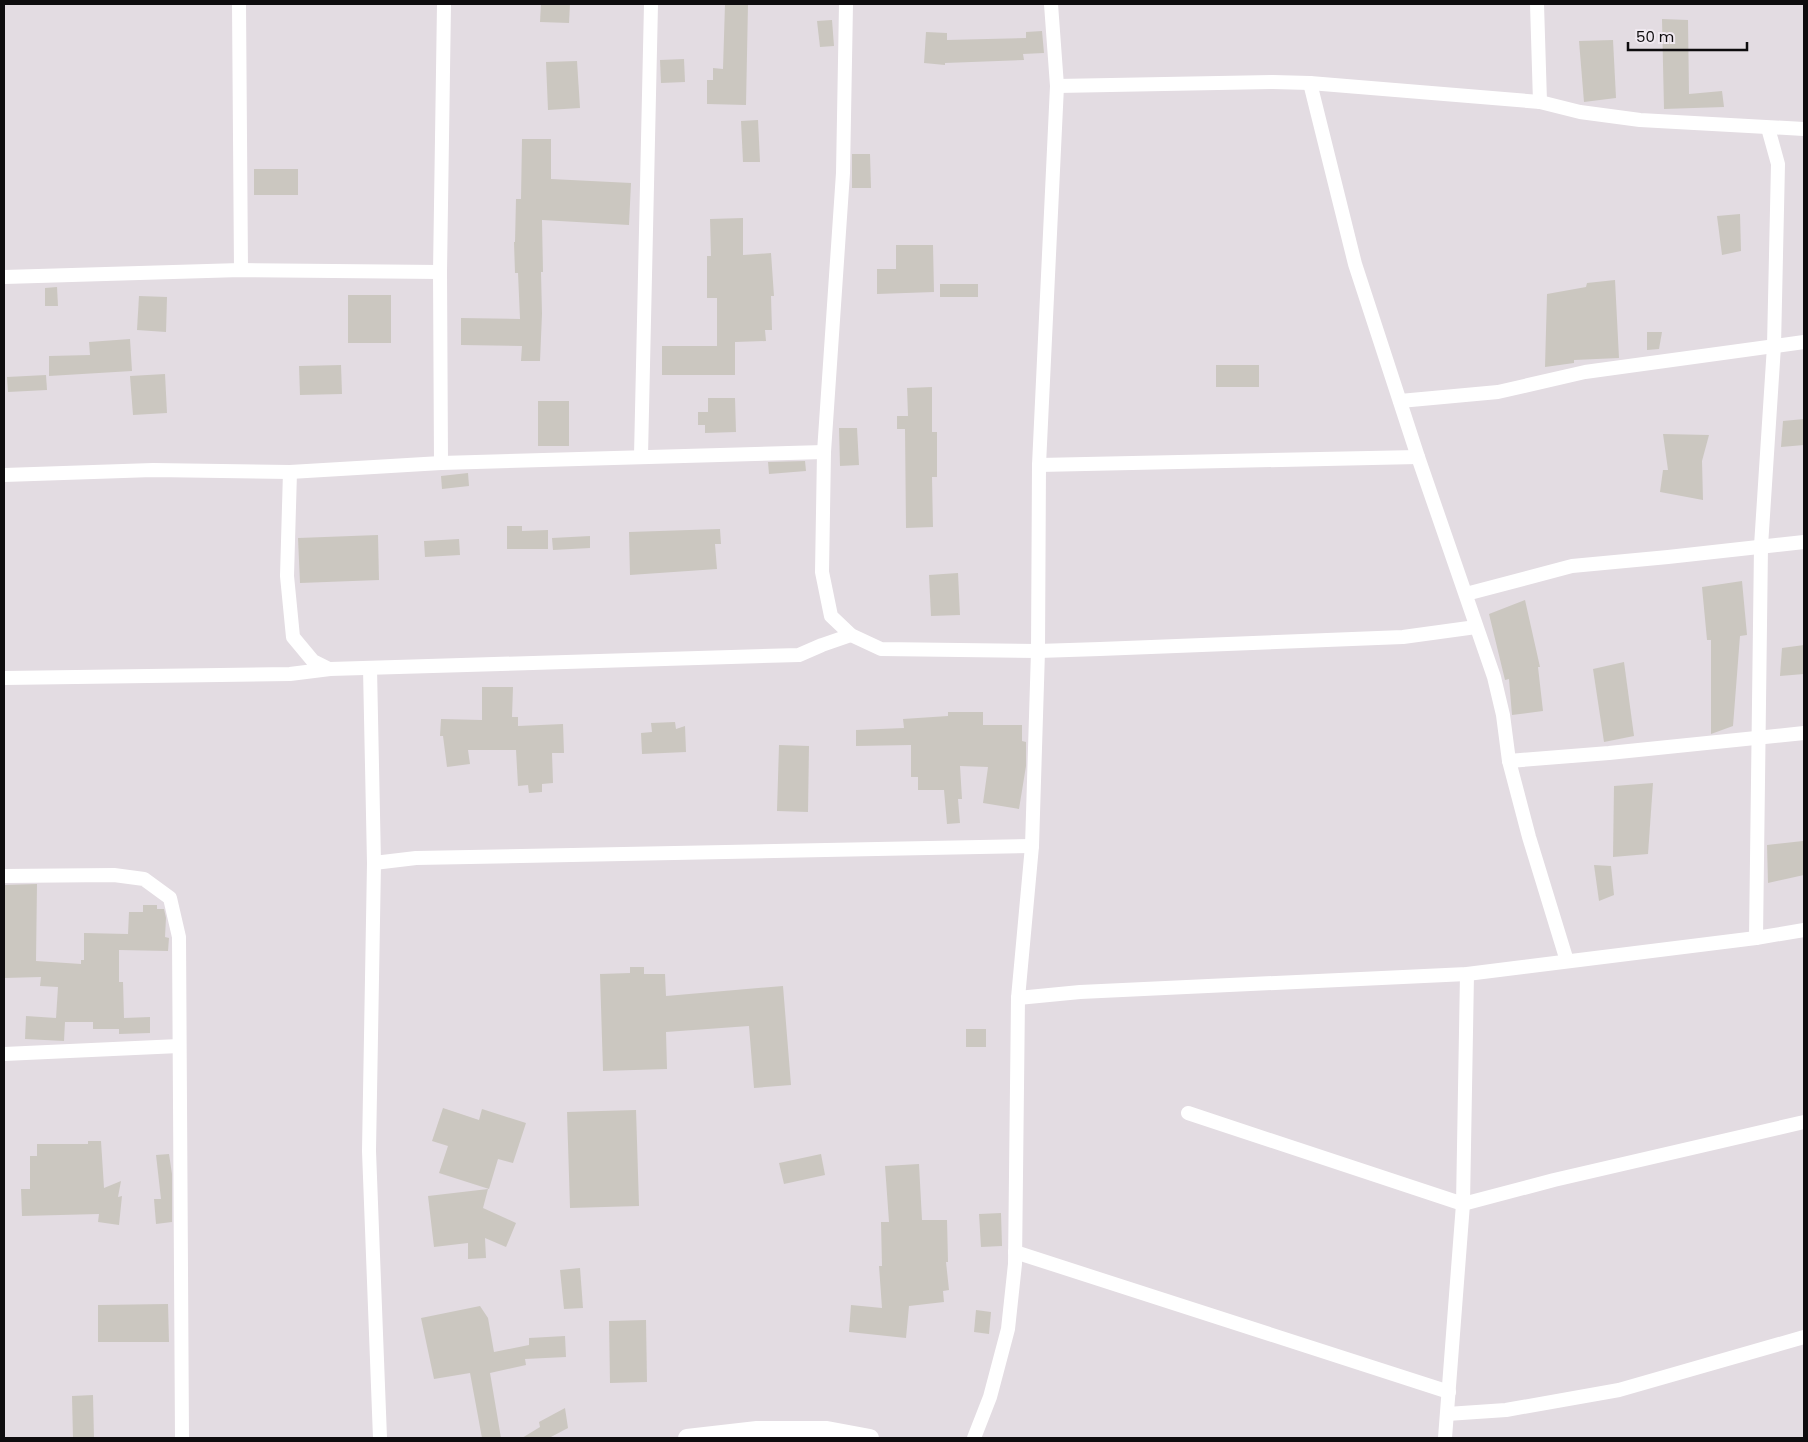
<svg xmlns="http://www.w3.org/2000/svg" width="1808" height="1442" viewBox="0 0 1808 1442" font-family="Poppins,sans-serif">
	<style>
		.building { fill: #cbc7c0 }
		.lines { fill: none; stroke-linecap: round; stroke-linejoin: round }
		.minor { stroke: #fff; stroke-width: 14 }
		.tertiary { stroke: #fff; stroke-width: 18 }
	</style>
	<rect width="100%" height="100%" fill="#e3dce2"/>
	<g class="building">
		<path d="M541,4h29l-1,19 -29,-1z"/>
		<path d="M725,4h23l-2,101 -39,-1v-24h6v-12l10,1z"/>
		<path d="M1662,19l26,1 1,74 33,-3 2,16 -60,2z"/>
		<path d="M832,20l2,26 -14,1 -3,-26z"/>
		<path d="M1042,31l2,22 -21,1 1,6 -79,3v2l-21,-2 2,-31 21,1v7l79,-2v-6z"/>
		<path d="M1613,40l3,58 -32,4 -5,-61z"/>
		<path d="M684,59l1,23 -24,1 -1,-23z"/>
		<path d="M577,61l3,47 -32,2 -2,-48z"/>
		<path d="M758,120l2,42h-17l-2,-41z"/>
		<path d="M522,139h29v40l80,4 -2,42 -87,-5 1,52h-2l1,42 -2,47h-19l1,-15 -61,-1v-27l59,1 -2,-46h-3l-1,-31h1l1,-43h5z"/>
		<path d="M852,154h18l1,34h-19z"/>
		<rect x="254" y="169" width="44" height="26"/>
		<path d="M1740,214l1,37 -19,4 -5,-39z"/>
		<path d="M743,218v37l28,-2 3,43h-3l1,34h-7l1,11 -31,1v33h-73v-29h55v-48h-10v-42h4l-1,-37z"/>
		<path d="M896,245h37l1,47 -57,2v-25h19z"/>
		<path d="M1615,280l4,78 -45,2v3l-29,4 2,-73 39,-7 1,-4z"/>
		<rect x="940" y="284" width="38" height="13"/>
		<path d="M57,287l1,19h-13v-18z"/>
		<rect x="348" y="295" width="43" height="48"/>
		<path d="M139,296l28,1 -1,35 -29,-2z"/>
		<path d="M1647,332h15l-3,17 -12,1z"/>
		<path d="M130,339l2,32 -83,5v-20l41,-1 -1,-13z"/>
		<path d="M341,365l1,29 -42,1 -1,-29z"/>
		<rect x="1216" y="365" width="43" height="22"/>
		<path d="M165,374l2,39 -34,2 -3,-39z"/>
		<path d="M46,375l1,15 -39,2 -1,-15z"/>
		<path d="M932,387v45h5v45h-5l1,50 -27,1 -1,-99h-8v-13h11l-1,-28z"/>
		<path d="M708,398h27l1,34 -31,1v-8h-7v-13h10z"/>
		<rect x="538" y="401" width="31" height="45"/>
		<path d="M1804,419v26l-23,2 2,-26z"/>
		<path d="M839,428h18l2,37 -19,1z"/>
		<path d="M1663,434l46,1 -7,26 1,39 -43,-8 3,-22h5z"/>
		<path d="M805,461l1,10 -37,3 -1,-12z"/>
		<path d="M468,473l1,13 -27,3 -1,-13z"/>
		<path d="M507,526h15v5l26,-1v19h-41z"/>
		<path d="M720,529l1,15h-6l2,25 -87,6 -1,-43z"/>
		<path d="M378,535l1,45 -79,3 -2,-45z"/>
		<path d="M590,536v12l-37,2 -1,-12z"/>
		<path d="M459,539l1,16 -35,2 -1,-16z"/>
		<path d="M958,573l2,42 -29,1 -2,-41z"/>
		<path d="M1742,581l5,54 -7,1 -7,90 -22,8v-94h-4l-5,-53z"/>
		<path d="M1525,600l15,67h-2l5,44 -31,4 -3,-36 -4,1 -16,-66z"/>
		<path d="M1804,645v29l-24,2 2,-28z"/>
		<path d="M1624,662l10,74 -30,6 -11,-73z"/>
		<path d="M482,687h31l-1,30h6v9l45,-2 1,29h-12l1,30 -11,1v8l-13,1 -1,-8 -10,1 -2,-36h-48l2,14 -23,3 -4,-31h-3l1,-17 41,1z"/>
		<path d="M948,712h35v13h39v16l4,1v24l-7,43 -36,-6 5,-36 -28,-1 2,33h-4l2,24 -13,1 -3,-34h-26v-13h-7v-32l-55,1v-16l48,-2 -1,-9 45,-3z"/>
		<path d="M675,722l1,7 9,-3 1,26 -44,2 -1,-21 11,-1 -1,-9z"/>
		<path d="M779,745l30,1 -1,66 -31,-1z"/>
		<path d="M1653,783l-5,71 -35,3 1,-71z"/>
		<path d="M1803,841l1,34 -36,8 -1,-38z"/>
		<path d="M1594,865l17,1 3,29 -15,6z"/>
		<path d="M37,884l-1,77 45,3v-4h3v-27l44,1 1,-22h14v-7h14v4h7l2,9 -1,19 4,1 -1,13 -49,-1v32h4l1,36 26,-1v16l-31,1v-5h-26v-7h-28l-1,19 -39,-2 1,-23 30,2 2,-31 -18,-1 1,-9 -37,1v-93z"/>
		<path d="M630,967h14v7h21l1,22 117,-10 8,99 -37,3 -5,-62 -83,6 1,37 -64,2 -3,-97 30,-1z"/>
		<rect x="966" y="1029" width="20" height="18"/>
		<path d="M443,1108l36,12 3,-11 44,14 -13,40 -15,-4 -9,30 -50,-16 9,-27 -16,-5z"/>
		<path d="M636,1110l3,96 -69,2 -3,-96z"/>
		<path d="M88,1141h13l3,47 17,-7 -3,16 4,-1 -3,29 -21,-3 1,-8 -77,2 -1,-27h9v-33h7v-12h51z"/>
		<path d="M169,1154l3,20v48l-16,2 -2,-25h7l-5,-44z"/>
		<path d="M821,1154l4,21 -41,9 -5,-21z"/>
		<path d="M919,1164l3,56h25l1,42h-2l3,28 -6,1 1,11 -35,4 -3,32 -57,-6 2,-27 31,3 -3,-42h3l-1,-44h8l-4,-56z"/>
		<path d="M488,1189l-5,19 33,15 -10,24 -21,-9 1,20 -18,1v-16l-34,4 -6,-51z"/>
		<path d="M1001,1213l1,33 -21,1 -2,-33z"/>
		<path d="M580,1268l3,40 -19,1 -4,-39z"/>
		<path d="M168,1304l1,38h-71v-37z"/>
		<path d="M480,1306l8,12 6,34 35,-7v-7l36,-2 1,21 -41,2 1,6 -36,8 11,65h-19l-12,-65 -36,6 -13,-61z"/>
		<path d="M976,1310l15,2 -2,22 -15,-2z"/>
		<path d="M646,1320l1,62 -37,1 -1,-62z"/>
		<path d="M93,1395l1,43h-21l-1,-42z"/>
		<path d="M565,1408l3,20 -19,10h-27l18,-11 -1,-5z"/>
	</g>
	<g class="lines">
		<g class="minor">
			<path d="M239,4l2,266"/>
			<path d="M846,4l-3,169 -19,279 -2,120 9,44 20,19 30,14 157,2 62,-2 303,-12 73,-10"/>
			<path d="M1537,4l3,98"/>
			<path d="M1310,83l45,181 63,193 76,220 9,38 6,46 20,76 38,124"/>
			<path d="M1057,86l216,-4 37,1 230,19 40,10 60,8 164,9"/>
			<path d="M4,277l237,-7 199,2"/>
			<path d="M1400,401l98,-9 87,-20 219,-30"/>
			<path d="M641,456l10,-452"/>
			<path d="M441,463l-1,-191 4,-268"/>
			<path d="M1039,465l379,-8"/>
			<path d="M290,472l-3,104 6,61 20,24 16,8"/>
			<path d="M4,475l149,-5 137,2 151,-9 383,-11"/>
			<path d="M1466,594l106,-28 96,-9 136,-15"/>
			<path d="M370,668l4,195 -5,288 11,287"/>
			<path d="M4,678l286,-4 40,-5 469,-14 23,-10 29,-10"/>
			<path d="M1509,761l100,-8 195,-20"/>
			<path d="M374,863l42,-5 616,-12"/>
			<path d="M4,876l110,-1 30,4 26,19 9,39 3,501"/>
			<path d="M1756,938l5,-392 13,-200 4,-182 -10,-36"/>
			<path d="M1018,998l62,-6 387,-18 289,-36 48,-8"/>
			<path d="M4,1054l175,-8"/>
			<path d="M1188,1113l275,91 91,-24 250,-58"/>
			<path d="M1015,1252l434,140"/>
			<path d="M1447,1414l59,-4 113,-20 185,-53"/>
			<path d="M974,1438l16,-41 18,-68 7,-65 3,-266 14,-152 6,-195 1,-186 18,-379 -6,-82"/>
			<path d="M1445,1438l18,-234 4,-230"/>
		</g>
		<path class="tertiary" d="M687,1438l70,-8h70l43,8"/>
	</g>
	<rect width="1808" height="1442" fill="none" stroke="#0e0c0e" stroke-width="10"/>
	<path d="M1628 42v8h119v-8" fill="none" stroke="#0e0c0e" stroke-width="2.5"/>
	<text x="1636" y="42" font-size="15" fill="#0e0c0e" stroke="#f0e9f0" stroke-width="4" paint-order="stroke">50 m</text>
</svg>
